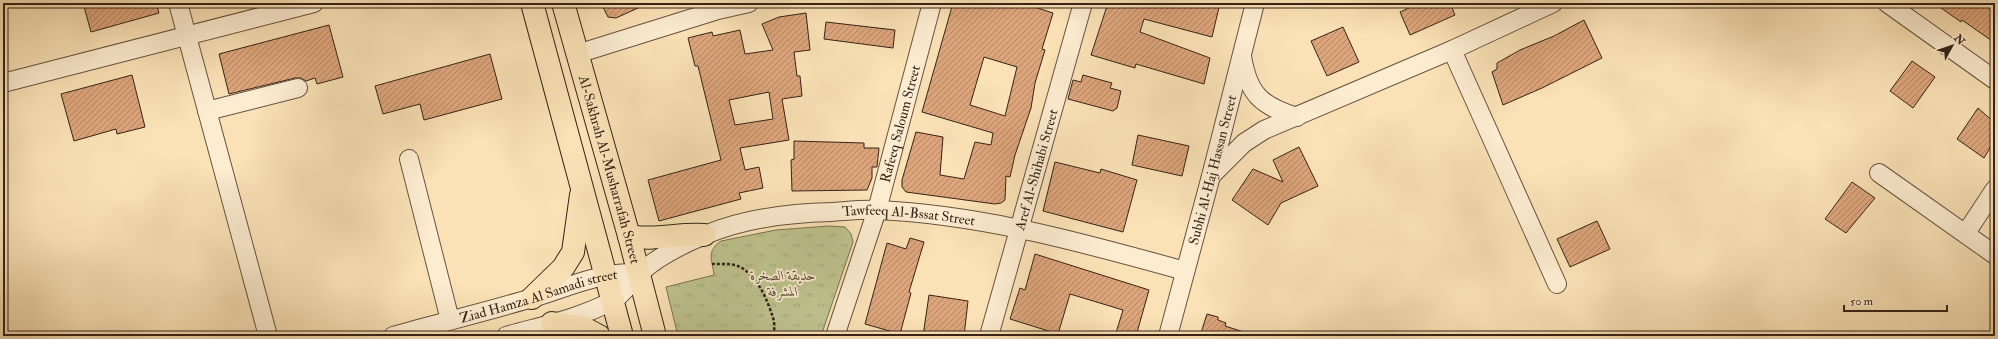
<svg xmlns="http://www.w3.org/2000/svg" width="1998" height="339" viewBox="0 0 1998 339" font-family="'IM FELL Double Pica',Amiri,serif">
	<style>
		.park { fill: url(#park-tufts); stroke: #7a7253 }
		.building { fill: url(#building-hatch); stroke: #362218; fill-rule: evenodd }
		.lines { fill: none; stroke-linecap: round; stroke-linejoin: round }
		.minor-casing { stroke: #675240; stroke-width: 20 }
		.major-casing { stroke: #362218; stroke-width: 24 }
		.path { stroke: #362218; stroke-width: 2.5; stroke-dasharray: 3 2; stroke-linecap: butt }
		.minor { stroke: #fcecd0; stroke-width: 18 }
		.major { stroke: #fae2b6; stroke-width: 22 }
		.labels { text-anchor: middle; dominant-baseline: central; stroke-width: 3.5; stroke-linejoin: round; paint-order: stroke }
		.street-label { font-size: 14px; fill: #362218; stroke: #fcecd0 }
		.park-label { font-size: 14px; font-style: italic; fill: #5f523b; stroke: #fcecd0 }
	</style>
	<defs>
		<pattern id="park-tufts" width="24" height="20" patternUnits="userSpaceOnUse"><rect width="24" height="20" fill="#bec38e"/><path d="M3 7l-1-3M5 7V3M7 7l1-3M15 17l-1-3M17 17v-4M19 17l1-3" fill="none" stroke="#a4a77a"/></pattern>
		<pattern id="building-hatch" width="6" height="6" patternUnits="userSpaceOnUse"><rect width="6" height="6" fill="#dda57b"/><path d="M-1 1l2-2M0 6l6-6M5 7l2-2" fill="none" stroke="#b48664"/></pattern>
	</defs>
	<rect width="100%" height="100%" fill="#fae2b6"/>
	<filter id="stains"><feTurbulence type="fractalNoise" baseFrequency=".005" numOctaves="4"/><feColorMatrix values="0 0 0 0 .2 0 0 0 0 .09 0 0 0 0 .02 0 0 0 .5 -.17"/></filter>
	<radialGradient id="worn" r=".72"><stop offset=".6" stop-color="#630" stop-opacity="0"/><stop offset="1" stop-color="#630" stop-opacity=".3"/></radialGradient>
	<path class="park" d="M829,226l16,1 6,7 2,8 -32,94h-143l-12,-49 48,-12c-2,-16 -8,-23 7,-34l55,-11z"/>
	<g class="building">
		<path d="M83,3h73l3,10 -68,19z"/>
		<path d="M601,3h48l-33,15 -8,-1z"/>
		<path d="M953,3h69l31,10 -11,36 3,1 -10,33 -4,25 -16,47 -5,22 -4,-1 -1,24 -4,3 -6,1 -89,-12 -4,-5v-7l14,-48 27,5 -3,38 24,4 11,-37 16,3 2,-12 -71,-21zM984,57l33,10 -12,49 -35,-11z"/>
		<path d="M1108,3h112l-8,34 -68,-18 -4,13 70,26 -6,26 -68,-20 -1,4 -44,-13z"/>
		<path d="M1420,3h30l5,12 -45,20 -10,-23z"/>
		<path d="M1934,3h61v40l-33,-23 -1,2z"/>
		<path d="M806,13l4,37 -16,2 3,24h3l2,20 -20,3 7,41 -49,8 5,22 14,-3 4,21 -24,5 2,6 -82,22 -11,-41 73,-20 -23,-94h-3l-7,-28 24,-6 1,4 27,-6 5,24 28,-4 -11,-26 17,-7zM769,92l4,27 -38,6 -6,-25z"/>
		<path d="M1584,20l18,38 -60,30 -39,17 -11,-33 5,-3v-6l23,-13 34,-14z"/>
		<path d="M826,22l69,8 -2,18 -69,-9z"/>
		<path d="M329,25l14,52 -26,7 -2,-6 -9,3 -5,-3h-6l-66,16 -10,-40z"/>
		<path d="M1343,27l16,35 -32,14 -16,-35z"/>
		<path d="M490,54l12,45 -78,21 -4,-16 -37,10 -8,-28z"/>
		<path d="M1912,61l23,16 -22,31 -23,-17z"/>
		<path d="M132,75l13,52 -28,7 -1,-5 -42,12 -13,-47z"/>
		<path d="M1083,75l29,8 -2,5 11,3 -4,17 -4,3 -45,-12 5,-19 8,2z"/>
		<path d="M1978,108l17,15 -1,18 -10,17 -27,-19z"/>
		<path d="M1138,135l51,11 -7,30 -50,-11z"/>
		<path d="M794,141l70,2v5h15l-2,19h-5v11l-5,12 -75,1 -1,-31 3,-1z"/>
		<path d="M1299,147l19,39 -37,17 -13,22 -36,-25 21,-31 30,13 -10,-22z"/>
		<path d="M1055,162l45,11 1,-4 36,11 -14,52 -80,-21z"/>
		<path d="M1852,182l23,16 -29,35 -21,-14z"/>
		<path d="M1597,221l13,28 -40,18 -13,-28z"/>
		<path d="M910,238l14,4 -15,50 2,1 -11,41 -35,-10 22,-81 19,6z"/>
		<path d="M1035,254l114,36 -13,46h-21l8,-26 -53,-16 -12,40 -48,-15 10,-31 5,2z"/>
		<path d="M929,295l39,6 -4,35h-41z"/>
		<path d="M1207,314l11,3v3l8,3 -1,3 25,8v2h-50z"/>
	</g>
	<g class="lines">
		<g class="minor-casing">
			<g id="minor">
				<path d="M178,3l90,333"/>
				<path d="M1887,3l108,77"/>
				<path d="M1452,50l105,234"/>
				<path d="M577,54l141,-44 31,-7"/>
				<path d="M1242,56c6,38 19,50 55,61"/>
				<path d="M3,83l311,-80"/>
				<path d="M207,111l91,-23"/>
				<path d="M409,159l41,161"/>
				<path d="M1879,173l116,82"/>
				<path d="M1211,176l33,-33 20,-13 188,-80 101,-47"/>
				<path d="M1966,233l29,-44"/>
				<path id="s1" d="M393,336c46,-13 93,-24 139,-38 32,-9 74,-29 107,-24"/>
				<path id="s2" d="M506,336c35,-10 74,-18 106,-35 12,-7 18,-19 28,-28 17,-16 43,-29 65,-38 40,-17 84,-22 126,-23 16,-1 32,-3 47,-2 106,5 206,33 307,61"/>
				<path id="s3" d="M835,336l42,-126 55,-207"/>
				<path id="s4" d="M989,336l94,-333"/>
				<path id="s5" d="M1168,336l43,-160 44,-173"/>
			</g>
		</g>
		<g class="major-casing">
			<g id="major">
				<path d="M532,3l90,333"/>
				<path id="s6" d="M563,3l66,233 26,100"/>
				<path d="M629,236c26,5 50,-3 75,-1"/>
				<path d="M532,298l31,-30 10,-16 8,-57"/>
				<path d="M552,323l32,5 15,8"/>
			</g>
		</g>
		<path class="path" d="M712,264c9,0 20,-1 28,3 17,8 28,34 33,51 2,5 1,12 1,18"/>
		<use href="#minor" class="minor"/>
		<use href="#major" class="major"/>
	</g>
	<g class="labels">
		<g class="street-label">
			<text stroke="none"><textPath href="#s3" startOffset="222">Rafeeq Saloum Street</textPath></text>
			<text stroke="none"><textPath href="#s6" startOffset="173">Al-Sakhrah Al-Musharrafah Street</textPath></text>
			<text stroke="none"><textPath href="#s4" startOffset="173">Aref Al-Shihabi Street</textPath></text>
			<text stroke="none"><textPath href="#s5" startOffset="172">Subhi Al-Haj Hassan Street</textPath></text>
			<text stroke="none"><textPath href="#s2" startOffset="434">Tawfeeq Al-Bssat Street</textPath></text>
			<text stroke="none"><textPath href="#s1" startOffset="151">Ziad Hamza Al Samadi street</textPath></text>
		</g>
		<g class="park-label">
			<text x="783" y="275">حديقة الصخرة<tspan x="783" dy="16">المشرفة</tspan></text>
		</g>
	</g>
	<rect width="1998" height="339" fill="none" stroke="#fae2b6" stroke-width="16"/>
	<rect x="4" y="4" width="1990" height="331" fill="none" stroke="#362218" stroke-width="2"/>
	<rect x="8" y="8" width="1982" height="323" fill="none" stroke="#362218"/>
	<g transform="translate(1952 46) rotate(50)" stroke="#fcecd0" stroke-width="3" paint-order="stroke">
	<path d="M0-3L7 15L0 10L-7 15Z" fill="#362218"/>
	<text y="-6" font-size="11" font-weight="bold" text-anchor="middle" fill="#362218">N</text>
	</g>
	<path d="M1844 305v6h103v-6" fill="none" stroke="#362218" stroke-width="2"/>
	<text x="1850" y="305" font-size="12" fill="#362218" stroke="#fcecd0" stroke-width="3" paint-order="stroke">50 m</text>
	<rect width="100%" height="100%" filter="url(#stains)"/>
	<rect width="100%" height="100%" fill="url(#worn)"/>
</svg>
